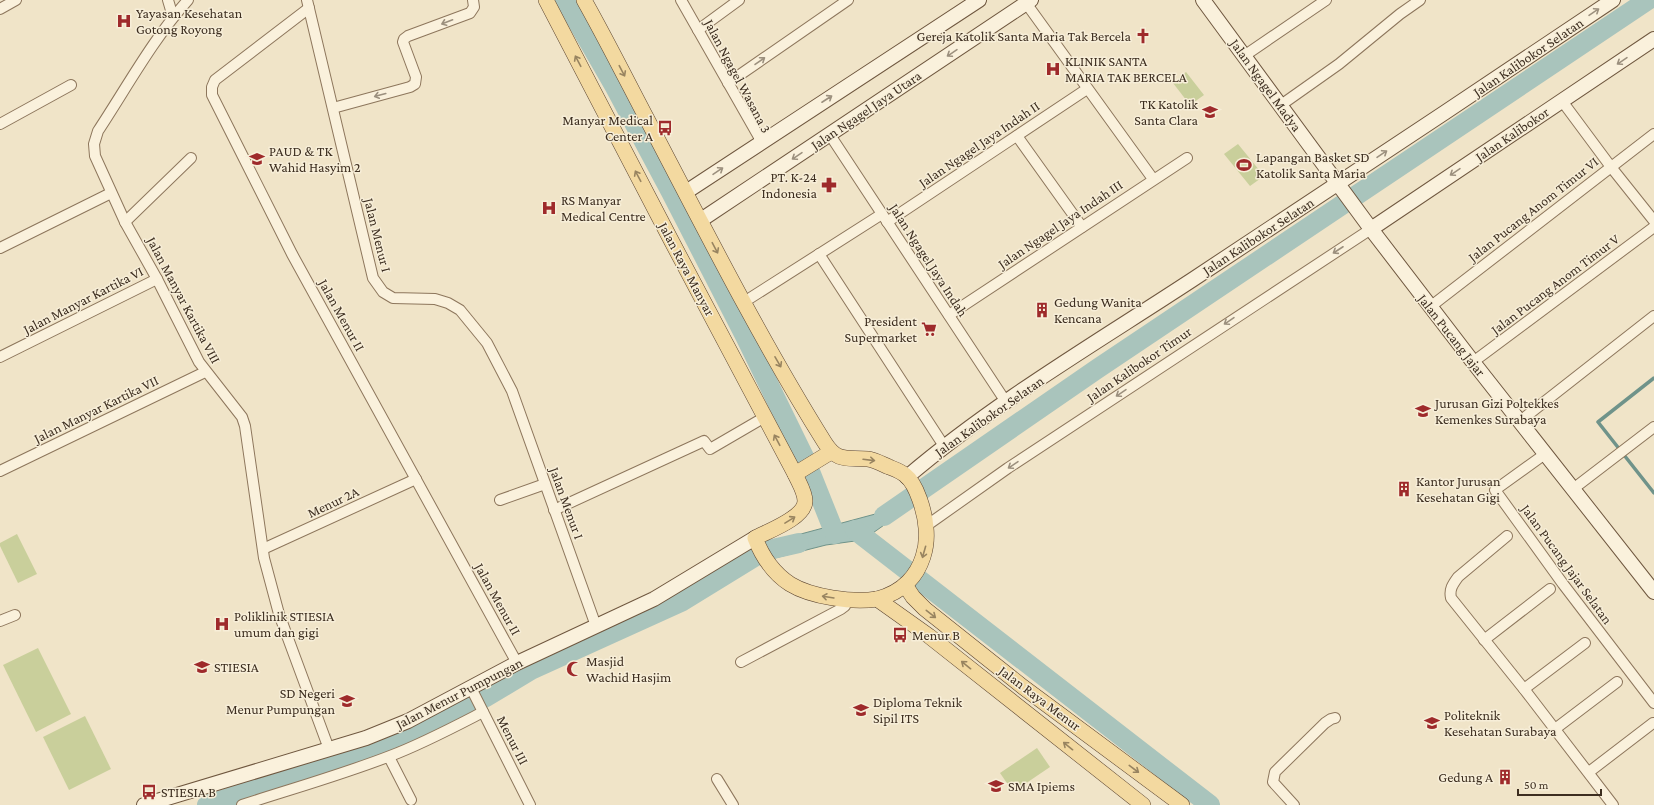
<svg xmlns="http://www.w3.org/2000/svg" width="1654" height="805" viewBox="0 0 1654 805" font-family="'Crimson Pro',serif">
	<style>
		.green { fill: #c9cf9b }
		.water { fill: #a9c4bc; stroke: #6f938a }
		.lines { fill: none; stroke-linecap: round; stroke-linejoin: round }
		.stream { stroke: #6f938a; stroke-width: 3.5 }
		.river { stroke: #a9c4bc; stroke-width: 20 }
		.street-casing { stroke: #8d765c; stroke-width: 12 }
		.secondary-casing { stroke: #6f573f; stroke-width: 16 }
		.primary-casing { stroke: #5b4430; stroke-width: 16 }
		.street { stroke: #faf1dc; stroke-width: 10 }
		.secondary { stroke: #faf1dc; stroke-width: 14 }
		.primary { stroke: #f3d9a0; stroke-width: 15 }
		.oneway { stroke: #9c907e }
		.oneway2 { stroke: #988460 }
		.labels { text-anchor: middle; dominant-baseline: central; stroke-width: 3; stroke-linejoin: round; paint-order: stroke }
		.poi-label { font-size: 14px; fill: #3d2e20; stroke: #f7eed8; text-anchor: start }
		.street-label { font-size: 14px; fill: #3d2e20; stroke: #f7eed8 }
	</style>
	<rect width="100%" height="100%" fill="#f0e4c8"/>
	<g class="green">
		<path d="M1186,72l18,23 -14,10 -17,-22z"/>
		<path d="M1238,144l26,32 -14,10 -26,-32z"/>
		<path d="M17,534l20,40 -19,9 -18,-37v-3z"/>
		<path d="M38,648l33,66 -35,18 -33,-67z"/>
		<path d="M85,716l26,53 -42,21 -26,-53z"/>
		<path d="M1037,748l13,19 -37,25 -13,-19z"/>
	</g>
	<path class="water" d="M903,495l8,11 -41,29 -15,6 -29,4 -51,13 -4,-16 108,-29z"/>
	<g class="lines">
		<path class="stream" d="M1654,378l-56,44 56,71"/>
		<g class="river">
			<path d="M565,0l50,87 56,105 74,144 59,121"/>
			<path d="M811,474l24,60"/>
			<path d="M884,516l213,-147 551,-369"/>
			<path d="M855,530l355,275"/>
			<path d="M207,805l167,-55 112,-53 45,-27 150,-68 83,-51 35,-8"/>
		</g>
		<g class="street-casing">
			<g id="street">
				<path d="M168,0l5,17"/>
				<path d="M188,0c-35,39 -61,87 -90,131l-4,13 1,12 30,66 32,57 42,83 43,55 3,9 19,132 15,56 50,135"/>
				<path d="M307,0l66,278 10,14 10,6 42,1 13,4 12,7 27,33 25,48 84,235"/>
				<path d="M681,0l78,137v7"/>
				<path d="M1026,3l127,176"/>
				<path d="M309,8l-94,72 -3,7v8l80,159 225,409"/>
				<path d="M0,9l16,-9"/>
				<path d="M698,30l41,-30"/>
				<path d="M1244,56l82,-56"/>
				<path d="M728,83l120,-83"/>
				<path d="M1562,101l49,66 43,54"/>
				<path d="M1281,105l58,-41 61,-50 20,-14"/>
				<path d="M333,108l77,-21 5,-3 1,-7 -13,-35 1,-3 4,-3 62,-23 4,-6 -1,-7"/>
				<path d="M0,124l71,-39"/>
				<path d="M830,135l176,267"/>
				<path d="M1017,136l65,91"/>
				<path d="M125,222l66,-64"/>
				<path d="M887,222l200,-133"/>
				<path d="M0,248l111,-55"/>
				<path d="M819,254l125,192"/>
				<path d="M744,302l138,-88"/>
				<path d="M1430,307l224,-173"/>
				<path d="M949,315l238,-157"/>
				<path d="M0,357l157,-78"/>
				<path d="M1473,362l181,-135"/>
				<path d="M1520,421l134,-105"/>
				<path d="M1545,454l-50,36 68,94 91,119"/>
				<path d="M0,471l205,-99"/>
				<path d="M1573,489l81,-62"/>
				<path d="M500,500l45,-16"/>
				<path d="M554,510l150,-69 6,8 55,-32"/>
				<path d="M926,526l82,-58 363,-239"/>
				<path d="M1507,536l-49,41c-5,7 -9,12 -7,21l73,91 89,116"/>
				<path d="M263,549l153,-70"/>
				<path d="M0,621l15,-6"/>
				<path d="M1484,640l66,-51"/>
				<path d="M741,662l100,-53 4,-3 2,-6"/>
				<path d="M471,688l59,117"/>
				<path d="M1524,689l61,-46"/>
				<path d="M1555,729l62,-47"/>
				<path d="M389,757l22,43"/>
				<path d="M1589,772l64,-49"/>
				<path d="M717,779l16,26"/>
				<path d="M242,805c49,-16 99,-30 148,-49 32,-12 62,-28 93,-44"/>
				<path d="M1294,805l-21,-23 2,-10 50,-49 6,-4 4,-1"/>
			</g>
		</g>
		<g class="secondary-casing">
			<g id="secondary">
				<path d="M1203,0l168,229 102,133 181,230"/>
				<path d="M686,192l293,-192"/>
				<path d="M701,220l330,-220"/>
				<path d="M1371,229l283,-190"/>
				<path d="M907,477c88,-75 189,-134 285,-197 141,-93 281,-186 421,-280"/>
				<path d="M144,805l222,-67 42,-17 109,-58 137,-64 101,-61"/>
			</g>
		</g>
		<g class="primary-casing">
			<g id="primary">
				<path d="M546,0l126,242 123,232c4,9 10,18 10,27 0,17 -37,30 -50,37 7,18 18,35 35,46 21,13 63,19 87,15 12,-3 23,-9 31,-17 14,-14 20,-35 18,-54 -1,-15 -9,-44 -21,-53 -5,-4 -11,-6 -16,-8 -7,-3 -14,-7 -21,-8 -21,-2 -30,4 -43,-16 -65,-104 -121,-215 -178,-324 -21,-40 -41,-80 -63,-119"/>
				<path d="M795,474l36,-22"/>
				<path d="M905,585l8,12 12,12 98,78 159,118"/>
				<path d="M877,599l52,37 214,169"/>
			</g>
		</g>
		<use href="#street" class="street"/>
		<use href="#secondary" class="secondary"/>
		<use href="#primary" class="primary"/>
	</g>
	<defs><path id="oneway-shaft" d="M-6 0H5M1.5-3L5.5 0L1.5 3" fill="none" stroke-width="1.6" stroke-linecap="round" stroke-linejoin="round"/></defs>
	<g class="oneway">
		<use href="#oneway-shaft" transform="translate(1594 12) rotate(-34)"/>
		<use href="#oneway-shaft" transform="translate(447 22) rotate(159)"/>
		<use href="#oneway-shaft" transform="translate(952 53) rotate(146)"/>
		<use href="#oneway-shaft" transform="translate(760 61) rotate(-35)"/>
		<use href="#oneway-shaft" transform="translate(1622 61) rotate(146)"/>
		<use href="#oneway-shaft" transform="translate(380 95) rotate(165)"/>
		<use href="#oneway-shaft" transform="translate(827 99) rotate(-33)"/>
		<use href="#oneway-shaft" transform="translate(1382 154) rotate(-34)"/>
		<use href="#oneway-shaft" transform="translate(797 156) rotate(146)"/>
		<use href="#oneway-shaft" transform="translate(718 171) rotate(-34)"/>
		<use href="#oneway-shaft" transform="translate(1455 172) rotate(146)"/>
		<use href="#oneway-shaft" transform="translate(1338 250) rotate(147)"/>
		<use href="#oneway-shaft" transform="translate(1229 321) rotate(146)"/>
		<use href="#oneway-shaft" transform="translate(1121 393) rotate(146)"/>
		<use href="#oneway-shaft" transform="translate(1013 465) rotate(146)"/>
	</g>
	<g class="oneway2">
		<use href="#oneway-shaft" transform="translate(578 61) rotate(-118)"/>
		<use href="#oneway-shaft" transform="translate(622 71) rotate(62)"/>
		<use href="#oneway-shaft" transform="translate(638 176) rotate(-118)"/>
		<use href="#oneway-shaft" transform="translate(715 248) rotate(62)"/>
		<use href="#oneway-shaft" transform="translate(778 362) rotate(60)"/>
		<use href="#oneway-shaft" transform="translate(777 440) rotate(-118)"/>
		<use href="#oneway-shaft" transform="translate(869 460) rotate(7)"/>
		<use href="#oneway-shaft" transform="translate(790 520) rotate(-32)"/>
		<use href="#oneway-shaft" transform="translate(924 552) rotate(106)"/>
		<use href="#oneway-shaft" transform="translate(828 597) rotate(-171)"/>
		<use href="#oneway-shaft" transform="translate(931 614) rotate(38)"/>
		<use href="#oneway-shaft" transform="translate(966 665) rotate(-141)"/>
		<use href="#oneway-shaft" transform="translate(1068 746) rotate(-141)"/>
		<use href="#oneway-shaft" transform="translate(1134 769) rotate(37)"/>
	</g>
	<defs>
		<g id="hospital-bare" transform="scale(1.2)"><path d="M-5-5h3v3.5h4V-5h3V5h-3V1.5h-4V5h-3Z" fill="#9e2a2b" stroke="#f7eed8" stroke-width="2.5" paint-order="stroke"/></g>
		<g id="church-bare" transform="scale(1.2)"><path d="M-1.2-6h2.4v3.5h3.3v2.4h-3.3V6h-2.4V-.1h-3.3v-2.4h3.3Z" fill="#9e2a2b" stroke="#f7eed8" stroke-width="2.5" paint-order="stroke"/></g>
		<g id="school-bare" transform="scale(1.2)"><path d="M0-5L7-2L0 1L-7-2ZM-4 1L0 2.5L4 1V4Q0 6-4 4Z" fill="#9e2a2b" stroke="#f7eed8" stroke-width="2.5" paint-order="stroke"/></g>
		<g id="bus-bare" transform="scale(1.2)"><path d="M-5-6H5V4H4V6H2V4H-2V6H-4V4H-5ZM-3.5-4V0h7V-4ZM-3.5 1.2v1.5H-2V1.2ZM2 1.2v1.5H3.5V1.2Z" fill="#9e2a2b" stroke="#f7eed8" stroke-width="2.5" paint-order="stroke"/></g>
		<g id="stadium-bare" transform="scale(1.2)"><path d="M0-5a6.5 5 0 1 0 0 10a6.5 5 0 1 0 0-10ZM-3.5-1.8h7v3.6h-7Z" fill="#9e2a2b" stroke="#f7eed8" stroke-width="2.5" paint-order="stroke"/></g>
		<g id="pharmacy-bare" transform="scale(1.2)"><path d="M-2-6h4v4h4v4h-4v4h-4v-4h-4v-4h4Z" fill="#9e2a2b" stroke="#f7eed8" stroke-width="2.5" paint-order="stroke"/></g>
		<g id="building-bare" transform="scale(1.2)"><path d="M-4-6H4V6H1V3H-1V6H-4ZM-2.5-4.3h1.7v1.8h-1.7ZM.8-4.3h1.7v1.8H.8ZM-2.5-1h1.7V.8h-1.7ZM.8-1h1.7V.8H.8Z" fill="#9e2a2b" stroke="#f7eed8" stroke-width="2.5" paint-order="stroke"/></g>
		<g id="supermarket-bare" transform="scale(1.2)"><path d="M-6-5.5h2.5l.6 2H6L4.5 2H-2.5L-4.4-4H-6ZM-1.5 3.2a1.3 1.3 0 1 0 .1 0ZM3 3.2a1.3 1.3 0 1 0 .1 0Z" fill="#9e2a2b" stroke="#f7eed8" stroke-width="2.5" paint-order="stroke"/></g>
		<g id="university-bare" transform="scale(1.2)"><path d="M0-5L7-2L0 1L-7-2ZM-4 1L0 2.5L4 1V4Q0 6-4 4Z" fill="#9e2a2b" stroke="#f7eed8" stroke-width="2.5" paint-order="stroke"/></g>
		<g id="mosque-bare" transform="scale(1.2)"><path d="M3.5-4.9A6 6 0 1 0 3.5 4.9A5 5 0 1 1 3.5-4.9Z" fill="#9e2a2b" stroke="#f7eed8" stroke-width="2.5" paint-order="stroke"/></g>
	</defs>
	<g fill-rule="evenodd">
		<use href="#hospital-bare" x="124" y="21"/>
		<use href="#church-bare" x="1143" y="36"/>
		<use href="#hospital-bare" x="1053" y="69"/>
		<use href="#school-bare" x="1210" y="112"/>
		<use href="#bus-bare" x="665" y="128"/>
		<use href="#school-bare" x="257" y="159"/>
		<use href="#stadium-bare" x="1244" y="165"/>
		<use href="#pharmacy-bare" x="829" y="185"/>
		<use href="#hospital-bare" x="549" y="208"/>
		<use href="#building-bare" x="1042" y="310"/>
		<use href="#supermarket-bare" x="929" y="329"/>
		<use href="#university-bare" x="1423" y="411"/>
		<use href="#building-bare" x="1404" y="489"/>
		<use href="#hospital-bare" x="222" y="624"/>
		<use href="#bus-bare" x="900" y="635"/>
		<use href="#university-bare" x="202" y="667"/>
		<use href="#mosque-bare" x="574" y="669"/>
		<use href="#school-bare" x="347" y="701"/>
		<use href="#university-bare" x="861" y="710"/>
		<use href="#university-bare" x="1432" y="723"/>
		<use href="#building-bare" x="1505" y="777"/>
		<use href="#school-bare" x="996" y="786"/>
		<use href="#bus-bare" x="149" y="792"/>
	</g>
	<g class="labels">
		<g class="poi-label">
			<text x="136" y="13">Yayasan Kesehatan<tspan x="136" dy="16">Gotong Royong</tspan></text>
			<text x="1131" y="36" text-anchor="end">Gereja Katolik Santa Maria Tak Bercela</text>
			<text x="1065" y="61">KLINIK SANTA<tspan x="1065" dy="16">MARIA TAK BERCELA</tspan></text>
			<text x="1198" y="104" text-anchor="end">TK Katolik<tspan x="1198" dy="16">Santa Clara</tspan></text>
			<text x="653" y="120" text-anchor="end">Manyar Medical<tspan x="653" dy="16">Center A</tspan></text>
			<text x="269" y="151">PAUD &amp; TK<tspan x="269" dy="16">Wahid Hasyim 2</tspan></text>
			<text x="1256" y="157">Lapangan Basket SD<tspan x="1256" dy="16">Katolik Santa Maria</tspan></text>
			<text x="817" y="177" text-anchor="end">PT. K-24<tspan x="817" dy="16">Indonesia</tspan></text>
			<text x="561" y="200">RS Manyar<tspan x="561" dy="16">Medical Centre</tspan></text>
			<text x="1054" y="302">Gedung Wanita<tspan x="1054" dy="16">Kencana</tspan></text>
			<text x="917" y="321" text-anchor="end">President<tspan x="917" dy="16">Supermarket</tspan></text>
			<text x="1435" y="403">Jurusan Gizi Poltekkes<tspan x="1435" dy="16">Kemenkes Surabaya</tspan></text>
			<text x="1416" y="481">Kantor Jurusan<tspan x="1416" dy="16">Kesehatan Gigi</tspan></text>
			<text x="234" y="616">Poliklinik STIESIA<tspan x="234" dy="16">umum dan gigi</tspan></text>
			<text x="912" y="635">Menur B</text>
			<text x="586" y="661">Masjid<tspan x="586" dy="16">Wachid Hasjim</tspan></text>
			<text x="214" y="667">STIESIA</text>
			<text x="335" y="693" text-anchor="end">SD Negeri<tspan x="335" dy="16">Menur Pumpungan</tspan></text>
			<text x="873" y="702">Diploma Teknik<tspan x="873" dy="16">Sipil ITS</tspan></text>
			<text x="1444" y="715">Politeknik<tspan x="1444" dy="16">Kesehatan Surabaya</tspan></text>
			<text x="1493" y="777" text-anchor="end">Gedung A</text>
			<text x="1008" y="786">SMA Ipiems</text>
			<text x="161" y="792">STIESIA B</text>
		</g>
		<g class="street-label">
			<text transform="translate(1528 57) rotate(-34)">Jalan Kalibokor Selatan</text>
			<text transform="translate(738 76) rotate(62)">Jalan Ngagel Wasana 3</text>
			<text transform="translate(1266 85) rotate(54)">Jalan Ngagel Madya</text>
			<text transform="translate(866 110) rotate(-34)">Jalan Ngagel Jaya Utara</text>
			<text transform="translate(1512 134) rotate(-34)">Jalan Kalibokor</text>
			<text transform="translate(979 144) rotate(-34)">Jalan Ngagel Jaya Indah II</text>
			<text transform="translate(1533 209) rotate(-38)">Jalan Pucang Anom Timur VI</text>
			<text transform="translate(1060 224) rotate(-34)">Jalan Ngagel Jaya Indah III</text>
			<text transform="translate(378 235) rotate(76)">Jalan Menur I</text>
			<text transform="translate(1258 236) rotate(-33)">Jalan Kalibokor Selatan</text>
			<text transform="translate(929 260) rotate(57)">Jalan Ngagel Jaya Indah</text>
			<text transform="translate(687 269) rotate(62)">Jalan Raya Manyar</text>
			<text transform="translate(1555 284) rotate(-37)">Jalan Pucang Anom Timur V</text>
			<text transform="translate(83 300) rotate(-27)">Jalan Manyar Kartika VI</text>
			<text transform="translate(184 300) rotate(62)">Jalan Manyar Kartika VIII</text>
			<text transform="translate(342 315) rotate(61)">Jalan Menur II</text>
			<text transform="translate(1452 335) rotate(52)">Jalan Pucang Jajar</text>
			<text transform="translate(1139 364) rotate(-34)">Jalan Kalibokor Timur</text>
			<text transform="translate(96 409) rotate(-26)">Jalan Manyar Kartika VII</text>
			<text transform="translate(989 416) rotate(-35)">Jalan Kalibokor Selatan</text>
			<text transform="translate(333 502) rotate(-25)">Menur 2A</text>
			<text transform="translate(567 503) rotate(70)">Jalan Menur I</text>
			<text transform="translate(1567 564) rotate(54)">Jalan Pucang Jajar Selatan</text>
			<text transform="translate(498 599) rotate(61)">Jalan Menur II</text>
			<text transform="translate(459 693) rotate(-27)">Jalan Menur Pumpungan</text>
			<text transform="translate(1040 698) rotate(37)">Jalan Raya Menur</text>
			<text transform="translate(513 740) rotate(63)">Menur III</text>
		</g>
	</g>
	<path d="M1518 789v6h83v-6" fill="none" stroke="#3d2e20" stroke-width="2"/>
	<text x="1524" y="789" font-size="12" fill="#3d2e20" stroke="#f7eed8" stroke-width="3" paint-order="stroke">50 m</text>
</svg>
